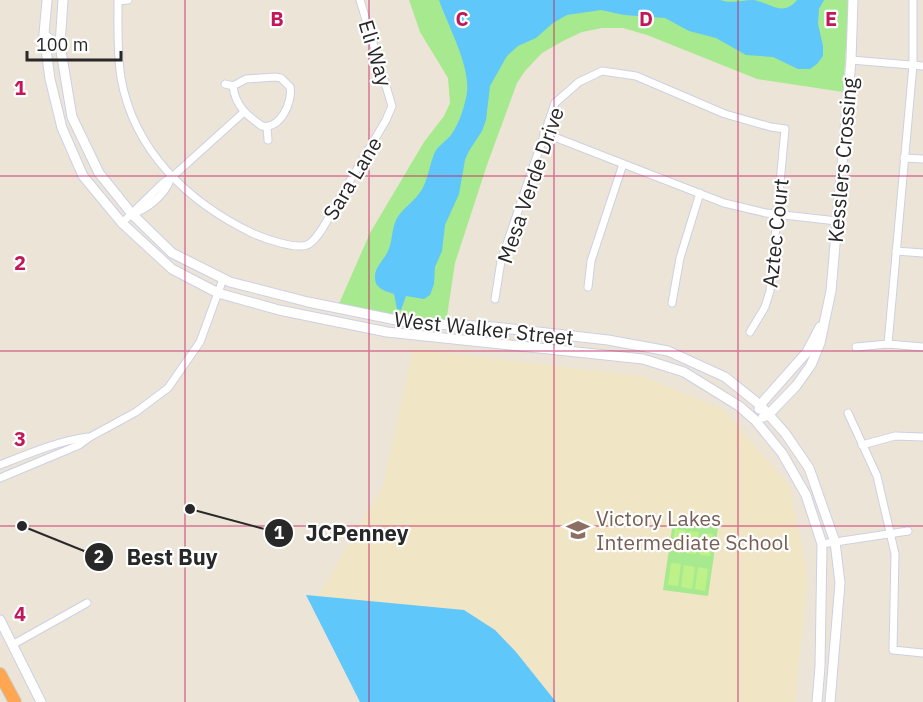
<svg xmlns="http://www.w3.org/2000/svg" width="923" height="702" viewBox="0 0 923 702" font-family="'IBM Plex Sans',sans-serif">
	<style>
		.education { fill: #f0e5c5 }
		.green { fill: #a7e98e }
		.pitch { fill: #bef288 }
		.water { fill: #5fc7fa }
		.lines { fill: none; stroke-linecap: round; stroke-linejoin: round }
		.street-casing { stroke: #cdd0e3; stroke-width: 9 }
		.secondary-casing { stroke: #cdd0e3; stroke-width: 11 }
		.highway-casing { stroke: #cbcbcb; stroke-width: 14 }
		.street { stroke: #fff; stroke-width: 7 }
		.secondary { stroke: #fff; stroke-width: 9 }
		.highway { stroke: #ffa750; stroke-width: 12 }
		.grid { fill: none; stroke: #c2185b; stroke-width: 1.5; stroke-opacity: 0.55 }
		.labels { text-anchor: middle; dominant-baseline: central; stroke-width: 4.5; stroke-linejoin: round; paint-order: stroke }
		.street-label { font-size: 21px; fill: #282828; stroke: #fff }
		.education-label { font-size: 21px; fill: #785e54; stroke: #fff; text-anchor: start }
		.grid-label { font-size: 20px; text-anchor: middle; font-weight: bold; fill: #c2185b; stroke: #fff; stroke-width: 4.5; stroke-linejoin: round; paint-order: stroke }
		.leader { fill: none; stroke: #282828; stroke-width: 2 }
		.callout-dot { fill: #282828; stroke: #fff; stroke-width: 2 }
		.mark-label { font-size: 18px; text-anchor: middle; font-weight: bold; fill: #fff }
		.callout-label { font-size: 22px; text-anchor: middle; font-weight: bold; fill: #282828; stroke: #fff; stroke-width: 4.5; stroke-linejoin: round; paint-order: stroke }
	</style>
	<rect width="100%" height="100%" fill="#ece5d7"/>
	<path class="education" d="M413,349l229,27 82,34 65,75 19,90 -13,127h-239l-40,-50 -198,-56 65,-110z"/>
	<g class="green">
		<path d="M409,0h440l-6,92 -86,-13 -110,-44 -24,-7h-21l-20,4 -19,9 -21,12 -17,18 -8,12 -30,82 -32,98 -9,60 -33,-2 -75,-15 32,-73 54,-91 20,-26 6,-13 -2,-25 -28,-46z"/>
		<path d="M673,522l45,6 -10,68 -45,-6z"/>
	</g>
	<g class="pitch">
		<path d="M675,529l11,1 -3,22 -11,-1z"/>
		<path d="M689,531l10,1 -3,22 -10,-1z"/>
		<path d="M703,533l10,1 -3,22 -10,-1z"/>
		<path d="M671,563l10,1 -3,22 -10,-1z"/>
		<path d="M684,565l11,2 -3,22 -11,-2z"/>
		<path d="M698,567l10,2 -3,22 -10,-2z"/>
	</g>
	<g class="water">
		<path d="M439,0h281c12,4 22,0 33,0 17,2 29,18 44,0h27l-5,9 -1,15 5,22v10l-6,8 -7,5h-12l-25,-12 -27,-2 -30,-17 -27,-7 -24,-13 -41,-3 -23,-5 -34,5 -14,8 -17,15 -18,8 -11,10 -17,30 -4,34 -4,11 -13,20 -4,9 -6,34 -14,31 -3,26 -7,16 -1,17 -4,11 -6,4 -18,-3 -5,14 -4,-1 -3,-15c-8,-3 -19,-5 -19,-16 -1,-10 8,-17 12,-25 6,-11 4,-24 10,-35 6,-10 18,-17 24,-27 8,-13 8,-26 14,-39 4,-7 11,-11 16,-17 8,-11 14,-29 16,-43 3,-27 -19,-66 -28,-92z"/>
		<path d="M306,595l158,15 31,20 21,22 40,50h-196z"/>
	</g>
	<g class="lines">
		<g class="street-casing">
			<g id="street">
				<path d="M128,0l-10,1c0,26 -1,51 3,77 13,73 67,124 131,155 11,5 46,18 57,11 12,-8 23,-33 30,-45 16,-27 32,-53 47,-79l6,-14 -32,-106"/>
				<path d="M44,34l16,11"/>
				<path d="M851,60l72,6"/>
				<path d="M275,77l6,1 9,9c3,15 -10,43 -28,39 -15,-10 -27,-21 -29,-40l13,-7z"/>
				<path d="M225,84l8,2"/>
				<path d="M267,127l1,13"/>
				<path d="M544,133l180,70 42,10 71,8"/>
				<path d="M904,158l19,1"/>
				<path d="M132,214c15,-5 33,-19 38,-34"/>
				<path d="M122,223l41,-40 9,-6 72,-65"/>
				<path d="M896,251l27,2"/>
				<path d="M588,287l3,-26 32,-97"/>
				<path d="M495,299l6,-38 54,-158 24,-21 23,-11 34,5 89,38 46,13 14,2 -15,162 -5,16 -15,25"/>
				<path d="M672,303l8,-45 20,-65"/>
				<path d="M888,344l25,-279v-65"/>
				<path d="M856,347l32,-3 35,3"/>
				<path d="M848,413l29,63 18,78 -2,96 30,3"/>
				<path d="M862,445l33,-9 28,1"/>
				<path d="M0,465c28,-11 58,-24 88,-28"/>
				<path d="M0,478l79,-33 11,-8 46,-25 32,-24 32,-46 23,-63"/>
				<path d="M822,544l86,-13"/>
				<path d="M12,645l75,-42"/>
			</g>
		</g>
		<g class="secondary-casing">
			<g id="secondary">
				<path d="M47,0l-3,34 6,45 12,49 21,48 39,47 50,46 46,24 61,17 108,22 256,27 41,13 55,34 16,14 27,33 24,42 16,49 -2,123 -3,35"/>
				<path d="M63,0l-3,45 12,72 27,56 33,41 40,39 58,29 78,20 103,21 83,4 114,13 60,11 57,26 35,28 25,28 24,35 26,74 5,41 -10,119"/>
				<path d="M759,409l1,-4 47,-53 13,-25"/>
				<path d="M763,417l5,-2 28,-29 15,-21 9,-22 11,-52 20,-231 2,-60"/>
				<path d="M0,620l41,82"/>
			</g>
		</g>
		<g class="highway-casing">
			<path id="highway" d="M0,674l15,28"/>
		</g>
		<use href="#street" class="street"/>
		<use href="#secondary" class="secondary"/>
		<use href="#highway" class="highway"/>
	</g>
	<path class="grid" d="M185,0v702M369,0v702M554,0v702M738,0v702M0,176h923M0,351h923M0,526h923"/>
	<defs>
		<g id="school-bare" transform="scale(1.8)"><path d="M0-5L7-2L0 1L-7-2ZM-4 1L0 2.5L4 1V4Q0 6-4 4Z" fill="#8d6e63" stroke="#fff" stroke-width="2.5" paint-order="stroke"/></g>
	</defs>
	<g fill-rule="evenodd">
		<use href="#school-bare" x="578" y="530"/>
	</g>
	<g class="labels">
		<g class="street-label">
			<text transform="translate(376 53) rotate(73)">Eli Way</text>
			<text transform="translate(842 160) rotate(-85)">Kesslers Crossing</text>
			<text transform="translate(352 178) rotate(-59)">Sara Lane</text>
			<text transform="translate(530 185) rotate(-71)">Mesa Verde Drive</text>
			<text transform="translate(775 233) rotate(-84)">Aztec Court</text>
			<text transform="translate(484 328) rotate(6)">West Walker Street</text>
		</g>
		<g class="education-label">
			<text x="596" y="518">Victory Lakes<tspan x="596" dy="24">Intermediate School</tspan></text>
		</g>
	</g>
	<g class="grid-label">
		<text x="277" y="26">B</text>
		<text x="462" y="26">C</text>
		<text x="646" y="26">D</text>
		<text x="831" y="26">E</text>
		<text x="20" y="95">1</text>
		<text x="20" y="270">2</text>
		<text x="20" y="446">3</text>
		<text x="20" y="621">4</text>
	</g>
	<path class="leader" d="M190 509L279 533M22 526L99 557"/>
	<g class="callout-dot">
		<circle cx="190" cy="509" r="6"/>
		<circle cx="22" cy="526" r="6"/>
		<circle cx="279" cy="533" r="15"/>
		<circle cx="99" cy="557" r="15"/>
	</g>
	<g class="mark-label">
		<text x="279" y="539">1</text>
		<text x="99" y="563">2</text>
	</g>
	<g class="callout-label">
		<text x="357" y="541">JCPenney</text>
		<text x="172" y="565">Best Buy</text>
	</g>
	<path d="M27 51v9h94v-9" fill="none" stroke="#282828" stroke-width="3"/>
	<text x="36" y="51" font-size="18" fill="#282828" stroke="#ffffff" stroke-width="4.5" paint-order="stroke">100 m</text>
</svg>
